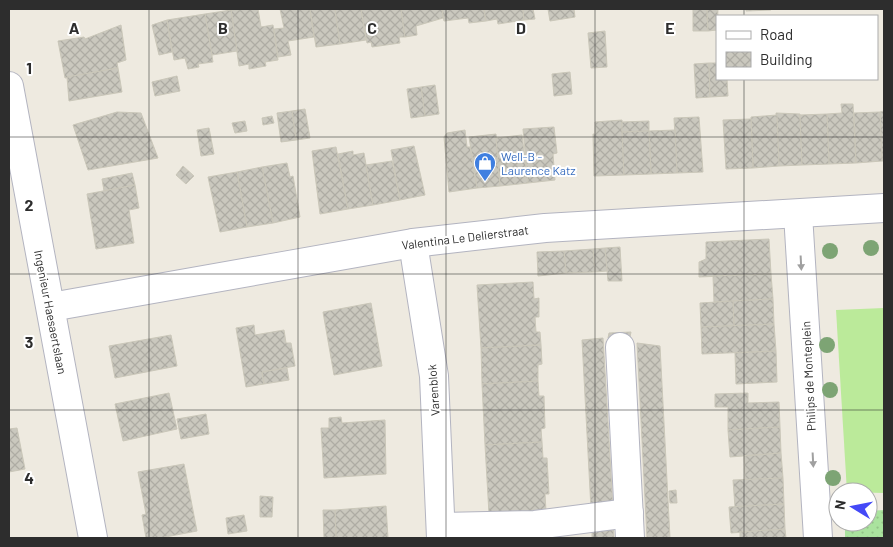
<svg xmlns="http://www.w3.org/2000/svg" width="893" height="547" viewBox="0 0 893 547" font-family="Barlow,sans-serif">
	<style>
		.park { fill: url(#park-dots) }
		.pitch { fill: #bbea9a }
		.building { fill: url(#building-cross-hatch); stroke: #cac7b9 }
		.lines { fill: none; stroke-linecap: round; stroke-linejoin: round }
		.minor-casing { stroke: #b3b4c0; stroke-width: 30 }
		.minor { stroke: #fff; stroke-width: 28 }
		.tree { fill: #7da474 }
		.oneway { fill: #a0a0a0 }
		.grid { fill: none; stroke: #2d2d2d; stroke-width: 1; stroke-opacity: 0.55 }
		.labels { text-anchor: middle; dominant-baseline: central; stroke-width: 4; stroke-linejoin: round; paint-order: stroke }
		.shop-label { font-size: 12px; fill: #366cbe; stroke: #fff; text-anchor: start }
		.street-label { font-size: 12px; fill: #2d2d2d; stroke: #fff }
		.grid-label { font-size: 16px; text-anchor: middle; font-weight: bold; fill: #2d2d2d; stroke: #fff; stroke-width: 4; stroke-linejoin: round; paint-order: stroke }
	</style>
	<defs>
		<pattern id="park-dots" width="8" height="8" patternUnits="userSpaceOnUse" patternTransform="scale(1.25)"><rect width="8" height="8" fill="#aae39e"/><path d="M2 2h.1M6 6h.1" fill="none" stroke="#93c388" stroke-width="1.8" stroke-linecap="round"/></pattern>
		<pattern id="building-cross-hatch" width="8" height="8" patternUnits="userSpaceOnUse" patternTransform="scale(1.25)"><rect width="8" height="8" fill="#cac8be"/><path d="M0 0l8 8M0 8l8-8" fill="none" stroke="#aeaca4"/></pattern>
	</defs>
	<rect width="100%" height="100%" fill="#eeeae0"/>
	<path class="park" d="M884,510v28h-39v-16h23v-11z"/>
	<path class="pitch" d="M884,308v185l-37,-1 -11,-182z"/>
	<g class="building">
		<path d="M258,9l3,18 12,-2 5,35 -13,2 1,4 -17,3v-5l-10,2 -8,-56z"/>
		<path d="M280,9h30l4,28 -26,4 3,14 -13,2 -4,-28 10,-1z"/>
		<path d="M310,9h25l5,35 -24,3z"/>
		<path d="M335,9h26l5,31 -26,4z"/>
		<path d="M361,9h40l4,28h-6l1,6 -28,4 -1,-5 -4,1z"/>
		<path d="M401,9h41l1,9 -27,8 1,9 -12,2z"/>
		<path d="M442,9h42l2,12 -17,2 -1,-5 -24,3z"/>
		<path d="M484,9h39l1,11 -26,4 -1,-5 -11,2z"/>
		<path d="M523,9h10l2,10 -11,1z"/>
		<path d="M548,9h26l1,8 -25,4z"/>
		<path d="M693,9h14l1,22h-15z"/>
		<path d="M707,9h11l-1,21 -9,1z"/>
		<path d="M746,9h25v1l-25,1z"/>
		<path d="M231,10l6,41 -25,4 -7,-41z"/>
		<path d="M205,14l8,48 -15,2 1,3 -11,2 -3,-11 -11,2 -7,-40z"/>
		<path d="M167,20l5,32 -13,3 -7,-30z"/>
		<path d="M121,25l5,35 -9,3 1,5 -53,10 -7,-37 26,-4 1,2z"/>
		<path d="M605,31l2,36 -16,1 -3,-35z"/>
		<path d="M709,63l1,34 -14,1 -2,-34z"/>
		<path d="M709,63h8v16h10l1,17 -18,1z"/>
		<path d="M118,68l4,24 -53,9 -2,-24z"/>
		<path d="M570,72l2,22 -18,2 -2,-22z"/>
		<path d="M177,76l3,15 -25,5 -3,-14z"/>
		<path d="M435,85l4,29 -14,2 -4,-29z"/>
		<path d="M421,87l4,29 -14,2 -4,-29z"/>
		<path d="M841,104h12l3,59 -27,1 -2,-50 15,-1z"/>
		<path d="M305,109l5,29 -14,2 -4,-29z"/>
		<path d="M292,111l4,29 -15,2 -4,-29z"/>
		<path d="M884,111v50h-2l-2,-49z"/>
		<path d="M117,112l24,1 17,45 -70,12 -15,-45z"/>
		<path d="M880,112l2,49 -26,2 -2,-50z"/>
		<path d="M776,113l24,1 2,51 -23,1z"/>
		<path d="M827,114l2,50 -27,1 -2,-50z"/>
		<path d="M777,115l2,51 -26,2 -2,-51z"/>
		<path d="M272,116l2,7 -11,2 -1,-7z"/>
		<path d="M699,117l4,55 -26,1 -3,-55z"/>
		<path d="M751,119l2,49 -27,1 -3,-49z"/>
		<path d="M622,120l2,55 -30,1 -1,-42h2v-12z"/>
		<path d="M245,121l2,10 -12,2 -3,-10z"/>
		<path d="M649,121v10l-27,1v-10z"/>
		<path d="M554,127l3,26 -4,1 2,26 -27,3 -5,-54z"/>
		<path d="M209,128l5,26 -13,2 -4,-26z"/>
		<path d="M465,130l2,17h3l7,41 -28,4 -5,-55 3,-4z"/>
		<path d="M675,130l2,43 -26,1 -2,-43z"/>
		<path d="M649,131l2,43 -27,1 -2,-43z"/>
		<path d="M496,134l4,52 -23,2 -8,-51z"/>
		<path d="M522,135l6,48 -28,3 -4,-48z"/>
		<path d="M414,146l11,49 -25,5 -9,-50z"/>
		<path d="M336,147l12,62 -28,5 -8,-63z"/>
		<path d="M353,151v4l11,-2 9,52 -25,4 -10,-55z"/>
		<path d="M392,161l8,39 -27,5 -7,-40z"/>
		<path d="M287,163l3,14 3,-1 7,41 -27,6 -11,-56z"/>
		<path d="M183,166l11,10 -8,8 -10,-9z"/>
		<path d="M262,167l11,56 -26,4 -10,-55z"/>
		<path d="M237,172l10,55 -27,5 -12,-55z"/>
		<path d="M132,173l3,12 -31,6 -2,-12z"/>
		<path d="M135,185l4,23 -10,2 5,33 -38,6 -9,-55z"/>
		<path d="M769,239l2,35 -72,3v-15l7,-3v-17z"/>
		<path d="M620,247l2,34h-14l-3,-33z"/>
		<path d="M605,248l2,23 -12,1 -2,-23z"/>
		<path d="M593,249l2,23 -29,1 -2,-22z"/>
		<path d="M564,251l2,22 -28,3 -1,-24z"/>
		<path d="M771,274l2,25 -59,3 -1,-26z"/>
		<path d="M533,282l1,17 5,-1v19h-4l1,15h4l1,13 -60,3 -4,-63z"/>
		<path d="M773,299l1,25 -40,2 -1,-25z"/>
		<path d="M733,301l1,25 -33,1 -1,-24z"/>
		<path d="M371,303l11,63 -48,9 -11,-63z"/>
		<path d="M774,324l2,27 -74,3 -1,-27z"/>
		<path d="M254,325l1,10 29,-5 2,13h5l4,23 -33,6 2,12 -18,3 -10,-59z"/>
		<path d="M631,332l-2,10 -21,-4 1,-5z"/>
		<path d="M171,335l6,31 -62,12 -6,-32z"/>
		<path d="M603,338l10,170 -22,1 -9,-169z"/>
		<path d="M637,343l23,3 10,192h-23z"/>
		<path d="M541,345l1,19 -4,1v16l-56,3 -1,-36z"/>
		<path d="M776,351l1,31 -41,2 -1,-31z"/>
		<path d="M287,368l2,12 -25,4 -2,-12z"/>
		<path d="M538,381l1,15h5l1,32 -4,1 1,13 -57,3 -3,-61z"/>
		<path d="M169,393l8,36 -54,12 -8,-37z"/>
		<path d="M748,393v10l31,-1 1,25 -52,3v-23h-13v-13z"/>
		<path d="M206,414l3,20 -28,5 -4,-20z"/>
		<path d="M341,417l1,6 43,-3 1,54 -62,4 -3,-50h8v-10z"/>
		<path d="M780,427l1,26 -51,4 -2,-27z"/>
		<path d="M17,428l8,41 -16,3v-43z"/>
		<path d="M542,442l1,16h4l2,36h-4l1,17 -57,3 -4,-69z"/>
		<path d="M781,453l2,25 -38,2 -1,-24z"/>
		<path d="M184,464l13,67 -37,7h-14l-4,-23 4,-1 -8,-42z"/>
		<path d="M783,478l1,26 -49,3 -2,-27z"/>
		<path d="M676,490l1,13h-7l-1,-12z"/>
		<path d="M260,496l13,1 -1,20h-12z"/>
		<path d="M784,504l1,25 -54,4 -2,-26z"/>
		<path d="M386,506l2,32h-52l-1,-28z"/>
		<path d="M323,510h12l1,28h-12z"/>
		<path d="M244,515l3,16 -19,3 -2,-16z"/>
		<path d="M613,523l1,15h-22v-14z"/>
		<path d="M785,529l1,9h-46v-6z"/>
	</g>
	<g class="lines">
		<g class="minor-casing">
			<g id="minor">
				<path d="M9,86l84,452"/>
				<path d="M798,214l20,324"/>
				<path d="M413,243l21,133 7,162"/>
				<path d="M51,307l362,-64 132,-15 339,-20"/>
				<path d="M620,347l10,191"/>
				<path d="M441,527l94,-2 94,-12"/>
			</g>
		</g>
		<use href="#minor" class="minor"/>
	</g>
	<g class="tree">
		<circle cx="871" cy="248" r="8"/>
		<circle cx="830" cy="251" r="8"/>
		<circle cx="827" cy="345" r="8"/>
		<circle cx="830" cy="390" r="8"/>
		<circle cx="833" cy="478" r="8"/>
	</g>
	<defs><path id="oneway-solid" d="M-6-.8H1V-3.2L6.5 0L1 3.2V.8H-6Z" transform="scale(1.25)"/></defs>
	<g class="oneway">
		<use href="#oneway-solid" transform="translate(801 263) rotate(87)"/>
		<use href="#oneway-solid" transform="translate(813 460) rotate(87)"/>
	</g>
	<path class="grid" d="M149,9v529M298,9v529M446,9v529M595,9v529M744,9v7M744,79v459M9,137h875M9,274h875M9,410h875"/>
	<defs>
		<g id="shop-pin" transform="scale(1.125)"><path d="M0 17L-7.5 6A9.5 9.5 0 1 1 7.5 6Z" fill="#3f7fe0" stroke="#fff"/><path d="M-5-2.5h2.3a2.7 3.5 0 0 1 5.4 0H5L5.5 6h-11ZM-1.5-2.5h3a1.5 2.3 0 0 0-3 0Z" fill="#fff"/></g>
	</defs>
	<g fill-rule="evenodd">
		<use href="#shop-pin" x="485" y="163"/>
	</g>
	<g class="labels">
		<g class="shop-label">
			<text x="501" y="156">Well-B -<tspan x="501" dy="14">Laurence Katz</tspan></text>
		</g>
		<g class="street-label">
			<text transform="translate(465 237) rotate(-7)">Valentina Le Delierstraat</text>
			<text transform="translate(51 312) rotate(79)">Ingenieur Haesaertslaan</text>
			<text transform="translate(808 376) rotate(-93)">Philips de Monteplein</text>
			<text transform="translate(433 390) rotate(-94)">Varenblok</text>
		</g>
	</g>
	<g class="grid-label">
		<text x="74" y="34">A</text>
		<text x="223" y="34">B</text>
		<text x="372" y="34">C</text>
		<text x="521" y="34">D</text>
		<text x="670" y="34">E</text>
		<text x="29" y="74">1</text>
		<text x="29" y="211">2</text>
		<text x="29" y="348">3</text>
		<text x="29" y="484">4</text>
	</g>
	<rect width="893" height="547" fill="none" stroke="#2d2d2d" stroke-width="20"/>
	<rect x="716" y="15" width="162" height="65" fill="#ffffff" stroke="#ababab"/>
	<rect x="726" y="31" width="25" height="8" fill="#ffffff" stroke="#ababab"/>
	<text x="760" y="40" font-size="15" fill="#2d2d2d">Road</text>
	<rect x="726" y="52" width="25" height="15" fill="url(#building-cross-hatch)" stroke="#ababab"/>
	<text x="760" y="65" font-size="15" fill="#2d2d2d">Building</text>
	<g transform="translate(853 507) rotate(280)"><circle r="24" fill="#ffffff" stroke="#ababab"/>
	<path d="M0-4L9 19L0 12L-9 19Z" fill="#4449f7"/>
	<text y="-8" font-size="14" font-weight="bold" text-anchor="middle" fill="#2d2d2d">N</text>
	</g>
</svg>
